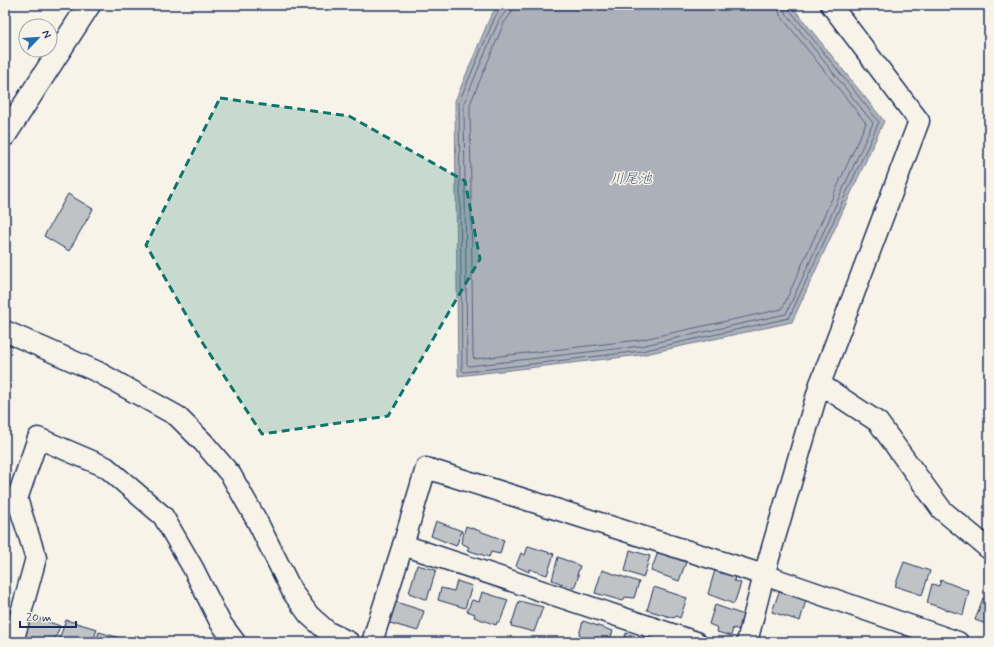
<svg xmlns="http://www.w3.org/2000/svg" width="994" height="647" viewBox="0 0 994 647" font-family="Mynerve,'Klee One',sans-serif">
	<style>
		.water { fill: #acb0b9; stroke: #727c95 }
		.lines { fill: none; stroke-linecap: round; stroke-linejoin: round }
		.shore { stroke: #556382; stroke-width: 1 }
		.building { fill: #c0c3c5; stroke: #1b2f5e }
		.minor-casing { stroke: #1b2f5e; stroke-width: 23 }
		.major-casing { stroke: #1b2f5e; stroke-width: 25 }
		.minor { stroke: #f7f3e8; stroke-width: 20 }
		.major { stroke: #f7f3e8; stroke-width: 22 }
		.marked { fill: #0f766e; fill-opacity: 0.2; stroke: #0f766e; stroke-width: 3; stroke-dasharray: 8 5; stroke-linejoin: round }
		.labels { text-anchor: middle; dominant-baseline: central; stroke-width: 3; stroke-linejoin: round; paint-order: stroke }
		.water-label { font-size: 14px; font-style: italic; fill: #465679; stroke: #f7f3e8 }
	</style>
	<rect width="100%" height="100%" fill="#f7f3e8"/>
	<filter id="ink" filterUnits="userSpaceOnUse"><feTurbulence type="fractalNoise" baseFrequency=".025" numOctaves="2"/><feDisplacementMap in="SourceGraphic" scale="8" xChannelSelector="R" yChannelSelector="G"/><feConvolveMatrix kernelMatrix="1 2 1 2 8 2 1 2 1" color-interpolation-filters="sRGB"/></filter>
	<g filter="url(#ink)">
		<path class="water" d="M499,5h292l93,116 -92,201 -151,33 -183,21 -3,-275 36,-86z"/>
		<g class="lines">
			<g class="shore">
				<path d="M502,5l-1,3 -6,9 -36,85 3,268 2,2 177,-21 148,-33 90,-196 -90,-113 -1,-4"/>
				<path d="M507,5l-1,6 -7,9 -35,83 3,261 2,2 171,-20 146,-32 87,-191 -88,-111 -2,-7"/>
				<path d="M513,5l-1,7 -8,11 -34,81 3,253 2,2 164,-19 143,-31 84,-186 -86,-108 -3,-10"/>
			</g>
		</g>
		<g class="building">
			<path d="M68,194l25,15 -24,42 -25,-15z"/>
			<path d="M436,521l26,10 -6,15 -25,-10z"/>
			<path d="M466,526l38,14 -4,14 -9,-2 -2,5 -22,-7 2,-3 -8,-4z"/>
			<path d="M528,546l26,8 -7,21 -18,-6v3l-13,-6 5,-13 4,2z"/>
			<path d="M630,550l20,6 -7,22 -18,-7z"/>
			<path d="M658,552l28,10 -7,19 -28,-10z"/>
			<path d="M558,557l22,9 -3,9h2l-5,13 -22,-8z"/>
			<path d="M904,562l26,9 -8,24 -27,-9z"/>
			<path d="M417,565l19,5 -9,30 -18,-7z"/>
			<path d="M602,570l37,12 -5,16 -9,-1 -2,4 -28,-8z"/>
			<path d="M715,570l20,7 -1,4 7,2 -7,21 -26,-10z"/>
			<path d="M941,580l28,11 -6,24 -36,-12 5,-19 7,2z"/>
			<path d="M457,581l15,5 -7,22 -27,-8 3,-12 13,3z"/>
			<path d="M654,587l33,11 -7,20 -4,-2 -2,2 -27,-8z"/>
			<path d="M482,592l26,8 -8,22h-3l-1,3 -22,-8 1,-3 -8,-3 5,-11 7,2z"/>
			<path d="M779,592l27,8 -6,21 -28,-9z"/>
			<path d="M983,598l6,3v24l-14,-5z"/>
			<path d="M393,601l31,10 -6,20 -32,-9z"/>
			<path d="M519,601l24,6 -9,25 -23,-6z"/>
			<path d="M715,605l29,10 -4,15 -7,-2 -2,8 -14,-4 1,-4 -9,-4z"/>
			<path d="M27,614l33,12 -6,16h-24v-4l-10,-3z"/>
			<path d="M66,620l31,9 -4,13h-35z"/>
			<path d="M583,621l30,10 -4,11h-32z"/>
			<path d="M99,632l32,9 -35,1z"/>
			<path d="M626,633l25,8 -27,1z"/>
			<path d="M904,634l26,8h-29z"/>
		</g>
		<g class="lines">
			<g class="minor-casing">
				<g id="minor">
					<path d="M5,331l93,41 79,44 26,26 28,33 26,46 36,72 16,22 19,17 21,10"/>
					<path d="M820,384l58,38 64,88 47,39"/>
					<path d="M403,545l293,97"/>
					<path d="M13,642l23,-84 -19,-59 21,-61 68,29 57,49 30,52 27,54 15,20"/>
					<path d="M372,642l31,-97 23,-77 338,107 194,67"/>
					<path d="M747,642l17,-67 56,-191 99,-263 -88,-116"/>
				</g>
			</g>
			<g class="major-casing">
				<path id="major" d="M5,135l84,-130"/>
			</g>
			<use href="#minor" class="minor"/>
			<use href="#major" class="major"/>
		</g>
	</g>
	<path class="marked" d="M220,98l129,18 116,65 15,78 -92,157 -126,18 -62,-95 -54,-94z"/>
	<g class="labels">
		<g class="water-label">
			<text x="631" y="179">川尾池</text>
		</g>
	</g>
	<rect width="994" height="647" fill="none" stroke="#f7f3e8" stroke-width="20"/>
	<rect x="10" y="10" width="974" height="627" fill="none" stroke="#1b2f5e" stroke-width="1.5" filter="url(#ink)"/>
	<g transform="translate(38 38) rotate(65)"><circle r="19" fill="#f7f3e8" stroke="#9fa5b1"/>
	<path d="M0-3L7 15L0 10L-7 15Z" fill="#1f6fb2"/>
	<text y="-6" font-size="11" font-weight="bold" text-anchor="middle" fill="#1b2f5e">N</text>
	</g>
	<path d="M20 621v6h56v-6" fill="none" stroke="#1b2f5e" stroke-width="2"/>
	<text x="26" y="621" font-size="12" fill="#1b2f5e" stroke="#f7f3e8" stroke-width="3" paint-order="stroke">20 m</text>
</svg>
